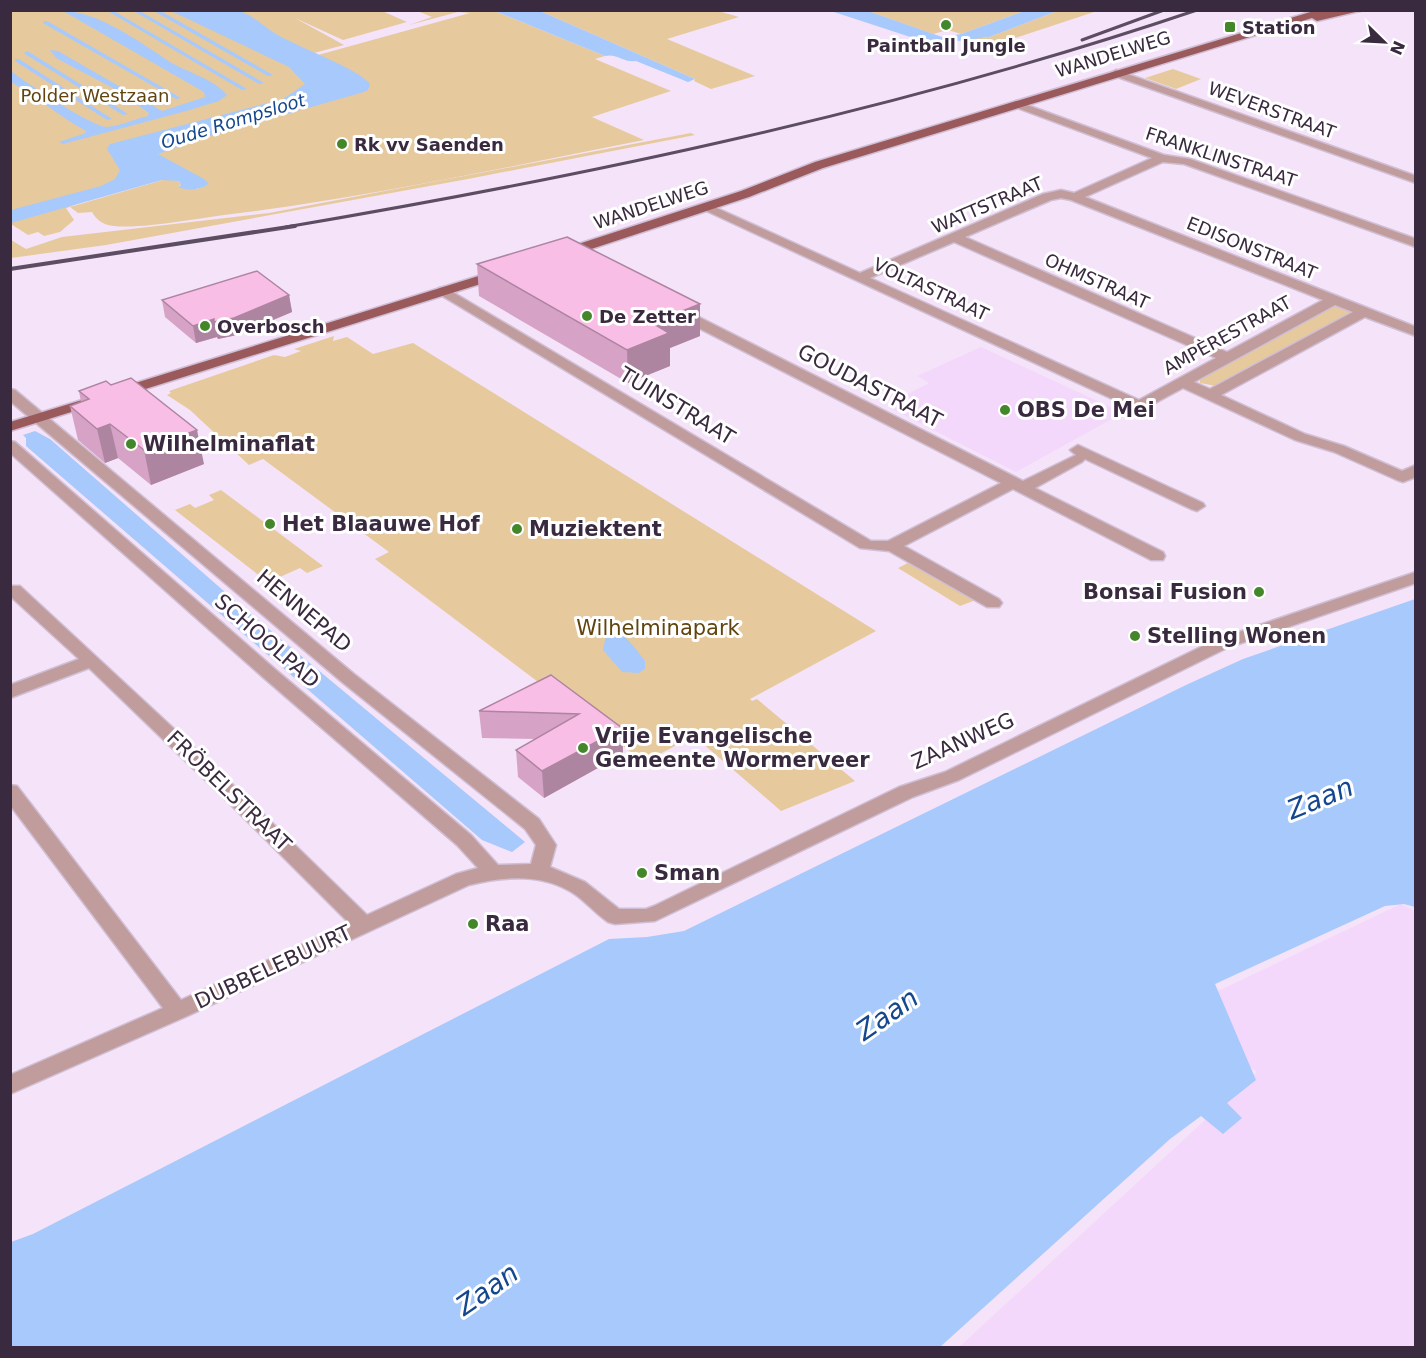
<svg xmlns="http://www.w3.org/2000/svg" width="1426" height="1358" viewBox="0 0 1426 1358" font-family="'DejaVu Sans',sans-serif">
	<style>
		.built { fill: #f4d8fc }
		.green { fill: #e6ca9e }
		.water { fill: #a7c9fb }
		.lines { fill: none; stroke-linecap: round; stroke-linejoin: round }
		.stream { fill: #a7c9fb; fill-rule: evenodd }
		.street-casing { stroke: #cfbed4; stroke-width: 3 }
		.primary-casing { stroke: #cfbed4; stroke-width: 3 }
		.street { fill: #c19c9c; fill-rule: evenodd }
		.primary { fill: #9a5a5c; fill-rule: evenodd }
		.rail-far1 { stroke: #5d4d62; stroke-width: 3 }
		.rail { stroke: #5d4d62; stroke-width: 4 }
		.wall { fill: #d6a3c6 }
		.shaded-wall { fill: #ae85a1 }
		.building { fill: #f9bee6; stroke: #ae85a1; stroke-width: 1.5 }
		.poi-dot { fill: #44872a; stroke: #fff; stroke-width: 2 }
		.labels { text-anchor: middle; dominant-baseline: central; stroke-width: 6; stroke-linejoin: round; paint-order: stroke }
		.far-poi-label { font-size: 18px; font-weight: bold; fill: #3a2a3f; stroke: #fff; text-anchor: start }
		.far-street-label { font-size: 18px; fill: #3a2a3f; stroke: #fff }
		.far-park-label { font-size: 18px; fill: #61440e; stroke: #fff }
		.far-water-label { font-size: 18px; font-style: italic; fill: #14478e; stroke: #fff }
		.street-label { font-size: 21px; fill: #3a2a3f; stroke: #fff }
		.poi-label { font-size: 21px; font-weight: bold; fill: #3a2a3f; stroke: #fff; text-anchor: start }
		.park-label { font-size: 21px; fill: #61440e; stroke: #fff }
		.near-water-label { font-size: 27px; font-style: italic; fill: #14478e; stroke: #fff }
	</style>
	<rect width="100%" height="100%" fill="#f4e3f9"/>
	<g class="built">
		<path d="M981,347l138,64v4l-103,57 -126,-64 19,-9 -5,-3 25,-13 -12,-7z"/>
		<path d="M1401,904l14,7v436l-457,1 299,-276 -33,-23 -10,-56z"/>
	</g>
	<g class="green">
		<path d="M380,10l27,12 -64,18 -48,-22 49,27 -30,8 4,2 152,-42 -12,-1 -49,13 23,-8 -12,-5 4,-1h71l110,45 -10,3 76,32 -79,26 52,23c-137,27 -274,57 -412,74 -34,4 -87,15 -118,12 -10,-1 -17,-5 -22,-14l-14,1 -8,-6 96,-28 13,2 2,4 -3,1 19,3 12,-5 -34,-20 -113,46 4,-2 8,12 -14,12 -16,4 -6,-4 -10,3 -17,-11v-213z"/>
		<path d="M540,11h178l21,6 -72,22 88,37 -44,13 -17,-8 1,-2z"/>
		<path d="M868,11h156l-63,23 -13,-4 -15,4z"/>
		<path d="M1057,11h40l-103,34 -16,-1 -11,-5 22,-2z"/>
		<path d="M1173,69l28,10 -25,10 -31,-11z"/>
		<path d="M691,133l4,2 -227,44 -362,66 -95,13v-18l15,9 36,-12 207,-24z"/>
		<path d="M1333,304l19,9 -136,73 -16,-3v-5z"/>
		<path d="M334,336l-1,5 14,-4 26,17 40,-11 463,288 -126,68 2,2 5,-2 98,82 -74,30 -87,-75 -40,21 -8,-3 -7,4 -264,-199 14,-7 -126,-93 -14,6 -59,-55 -23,-15 4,-2 -2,-2 105,-36 11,2 16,-6 -7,-2z"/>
		<path d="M221,490l102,76 -16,7 -7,-5 -20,9 6,5 -12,5 -99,-77 15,-6 5,4 19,-8 -5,-5z"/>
		<path d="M914,560l67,38 -21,8 -62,-38z"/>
	</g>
	<g class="water">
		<path d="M63,11c31,-1 78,31 104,49 18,12 46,18 60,35l-8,6 -33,10 -123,33 -4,-2 27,-9v-2c-27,-15 -49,-34 -75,-49v-11c14,11 81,56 96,56 13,-1 28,-8 41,-11l1,-3 -38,-26 -55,-29 -6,-8 8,1 104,60 43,-14 -1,-5z"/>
		<path d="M171,11c19,-1 47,-4 65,-1 16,4 27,16 40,24 23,14 80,33 94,50l-2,6 -4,2 -148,42 -58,20 46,25 5,5c-9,6 -21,7 -31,3l3,-2 -2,-4 -17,-1 -151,43v-13l90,-24 14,-7 5,-9 -13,-21 3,-5 173,-45 22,-15 -16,-17z"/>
		<path d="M495,11h45l155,68 -7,3 -52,-21c-12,2 -19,-8 -31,-5z"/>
		<path d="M831,11h37l74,26 19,-3 63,-23h33l-68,26 -39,5 -9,5z"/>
		<path d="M35,431l15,8 191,167 284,236 -13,10 -30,-12 -456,-394v-8l-3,-3z"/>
		<path d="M1415,599v308l-11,-3 -19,2 -170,78 41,96 -29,23 15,15 -19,16 -22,-18 -31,23 -230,208h-929v-105l22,-8 576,-295 38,-2 37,-6 502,-246 57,-26z"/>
		<path d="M599,619c20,9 33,24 46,42v8l-6,4 -17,-1 -19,-22 3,-15z"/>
	</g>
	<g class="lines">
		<g class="stream">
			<path d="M106,10h6l135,79 -5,1z"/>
			<path d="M132,10h6l126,73 -5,1z"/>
			<path d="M152,10h7l114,65 -5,1z"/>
			<path d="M43,21h4l134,77 -5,1 -133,-76z"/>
			<path d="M27,51l2,1 99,62 -5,1 -98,-61 -1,-1z"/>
			<path d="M15,59h4l93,60 -5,1 -92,-59z"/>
		</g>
		<g class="street-casing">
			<g id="street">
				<path d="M1116,70l300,106v7l-304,-108 -1,-2z"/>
				<path d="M1016,101l148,54 26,4 226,80v8l-232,-83 -21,-2 -78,35 331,130v9l-51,-19 -144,78 84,39 39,12 58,25 14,-6v12l-13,5 -6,-2 -63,-28 -39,-12 -112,-52 -39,21h-10l-434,-201 6,-4 4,1 150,68 183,-79 18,-4 13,3 78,-35 -140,-52 -2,-2zM1061,198l10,2 252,100 -96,52 -262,-115 86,-37zM954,242l262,116 -77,42 -269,-122zM1335,305l18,7 -143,77 -16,-7z"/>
				<path d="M444,287l427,254h17l113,-58 -328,-168 -2,-3 2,-3h10l340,172 53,-26 -6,-5 8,-5 125,58 2,3 -8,5 -6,-2 -106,-50 -3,3 -47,26 128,64 2,4 -2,4h-12l-138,-71 -109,57 95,53 3,4 -3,4h-12l-98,-56 -29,-3 -421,-254 -2,-3 2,-3z"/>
				<path d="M10,389l5,1 339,284 185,145 17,26 -6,22 35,15 34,27h27l8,-3 245,-119 46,-15 270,-132 201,-68v11l-189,65 -268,132 -46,17 -258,124 -40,3 -7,-2c-12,-8 -21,-19 -32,-27 -32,-22 -71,-19 -107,-10l-284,132 -175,77v-19l153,-67 -153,-203v-20l7,1 164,214 168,-77 -121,-121 -139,-134 -79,30v-13l69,-26 -69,-63v-10h10l178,165 169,164 89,-41 22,-6 -21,-23 -193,-167 -254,-225v-12l5,1 261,228 195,165 27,30 33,-1 5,-19 -11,-16 -183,-147 -332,-281z"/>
			</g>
		</g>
		<g class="primary-casing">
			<g id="primary">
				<path d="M1317,10h47l-47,11 -5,-3 -489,150 -74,29 -179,59h-10l-1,-3 1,-3 181,-59 74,-29z"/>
				<path d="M501,269l5,1 2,3 -2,3 -383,120h-10l-2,-3 2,-3z"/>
				<path d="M92,397l7,4 -2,3 -87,27v-9z"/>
			</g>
		</g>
		<use href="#street" class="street"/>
		<use href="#primary" class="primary"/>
		<g class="rail-far1">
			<path d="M1082,40l82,-30"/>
			<path d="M286,227c307,-52 615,-117 911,-217"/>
		</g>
		<path class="rail" d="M10,269l285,-43"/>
	</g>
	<g class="wall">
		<path d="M477,264l223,40v32l-30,12v18l-42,17 -149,-87z"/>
		<path d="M289,295l3,17 -55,23 -19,4 -1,-2 -21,6 -31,-26 -3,-17z"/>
		<path d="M79,391l125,73 -53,21 -33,-27 -13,5 -27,-23 -8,-34 11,-4z"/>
		<path d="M551,675l71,53 1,26 -79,44 -26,-21 -2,-27 19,-11 -53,-1 -3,-27z"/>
	</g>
	<g class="shaded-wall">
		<path d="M289,295l3,17 -55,23 -19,4 -1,-2 -21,6 -3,-17z"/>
		<path d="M700,304v32l-30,12v18l-42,17 -1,-33 25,-27z"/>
		<path d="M110,424l8,34 -13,5 -8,-34z"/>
		<path d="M197,430l7,34 -53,21 -7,-35z"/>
		<path d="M622,728l1,26 -79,44 -2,-27z"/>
	</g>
	<g class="building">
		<path d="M567,237l133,67 -48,19 17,10 -42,17 -150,-86z"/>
		<path d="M257,271l32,24 -55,23 -20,4v-3l-21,7 -31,-26z"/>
		<path d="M131,378l66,52 -53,20 -34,-26 -13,5 -27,-23 19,-7 -10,-8 27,-10 5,4z"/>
		<path d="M551,675l71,53 -80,43 -26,-21 63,-36 -100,-3z"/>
	</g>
	<g class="poi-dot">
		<circle cx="946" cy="25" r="6"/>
		<rect x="1224" y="21" width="12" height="12" rx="3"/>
		<circle cx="342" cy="144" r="6"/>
		<circle cx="587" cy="316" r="6"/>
		<circle cx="205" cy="326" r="6"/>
		<circle cx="1005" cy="410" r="6"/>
		<circle cx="131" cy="444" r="6"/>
		<circle cx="270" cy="524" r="6"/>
		<circle cx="517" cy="529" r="6"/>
		<circle cx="1259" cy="592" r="6"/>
		<circle cx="1135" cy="636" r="6"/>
		<circle cx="583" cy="748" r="6"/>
		<circle cx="642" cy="873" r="6"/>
		<circle cx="473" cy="924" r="6"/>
	</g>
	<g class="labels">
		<g class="far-poi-label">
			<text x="1242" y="27">Station</text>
			<text x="946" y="45" text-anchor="middle">Paintball Jungle</text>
			<text x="354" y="144">Rk vv Saenden</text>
			<text x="599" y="316">De Zetter</text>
			<text x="217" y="326">Overbosch</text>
		</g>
		<g class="far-street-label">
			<text transform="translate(1113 54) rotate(-17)">WANDELWEG</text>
			<text transform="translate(1272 110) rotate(20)">WEVERSTRAAT</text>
			<text transform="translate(1221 157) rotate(18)">FRANKLINSTRAAT</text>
			<text transform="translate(651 205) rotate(-18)">WANDELWEG</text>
			<text transform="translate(987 205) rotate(-23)">WATTSTRAAT</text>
			<text transform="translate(1252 248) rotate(22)">EDISONSTRAAT</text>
			<text transform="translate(1097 281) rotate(24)">OHMSTRAAT</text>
			<text transform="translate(931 289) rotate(25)">VOLTASTRAAT</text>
			<text transform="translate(1227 335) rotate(-29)">AMPÈRESTRAAT</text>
		</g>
		<g class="far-park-label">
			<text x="95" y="95">Polder Westzaan</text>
		</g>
		<g class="far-water-label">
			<text transform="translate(233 121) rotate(-17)">Oude Rompsloot</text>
		</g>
		<g class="street-label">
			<text transform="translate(870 386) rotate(27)">GOUDASTRAAT</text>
			<text transform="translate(677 406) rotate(31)">TUINSTRAAT</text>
			<text transform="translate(304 611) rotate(40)">HENNEPAD</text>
			<text transform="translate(267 641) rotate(41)">SCHOOLPAD</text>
			<text transform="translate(963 741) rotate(-24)">ZAANWEG</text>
			<text transform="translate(229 791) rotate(44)">FRÖBELSTRAAT</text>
			<text transform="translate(273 967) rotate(-25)">DUBBELEBUURT</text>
		</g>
		<g class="poi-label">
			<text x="1017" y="410">OBS De Mei</text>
			<text x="143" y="444">Wilhelminaflat</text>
			<text x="282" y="524">Het Blaauwe Hof</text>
			<text x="529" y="529">Muziektent</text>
			<text x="1247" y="592" text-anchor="end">Bonsai Fusion</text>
			<text x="1147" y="636">Stelling Wonen</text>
			<text x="595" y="736">Vrije Evangelische<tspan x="595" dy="24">Gemeente Wormerveer</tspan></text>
			<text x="654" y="873">Sman</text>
			<text x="485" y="924">Raa</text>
		</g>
		<g class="park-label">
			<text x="658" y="628">Wilhelminapark</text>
		</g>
		<g class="near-water-label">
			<text transform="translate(1320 798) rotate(-22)">Zaan</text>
			<text transform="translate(887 1014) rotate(-35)">Zaan</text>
			<text transform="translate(487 1289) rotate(-35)">Zaan</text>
		</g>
	</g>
	<rect width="1426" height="1358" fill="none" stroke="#3a2a3f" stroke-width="24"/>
	<g transform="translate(1384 42) rotate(114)" stroke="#ffffff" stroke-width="4.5" paint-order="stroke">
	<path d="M0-4.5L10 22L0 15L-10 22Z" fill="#3a2a3f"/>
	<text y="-9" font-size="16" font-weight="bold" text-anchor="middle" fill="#3a2a3f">N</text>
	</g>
</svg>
